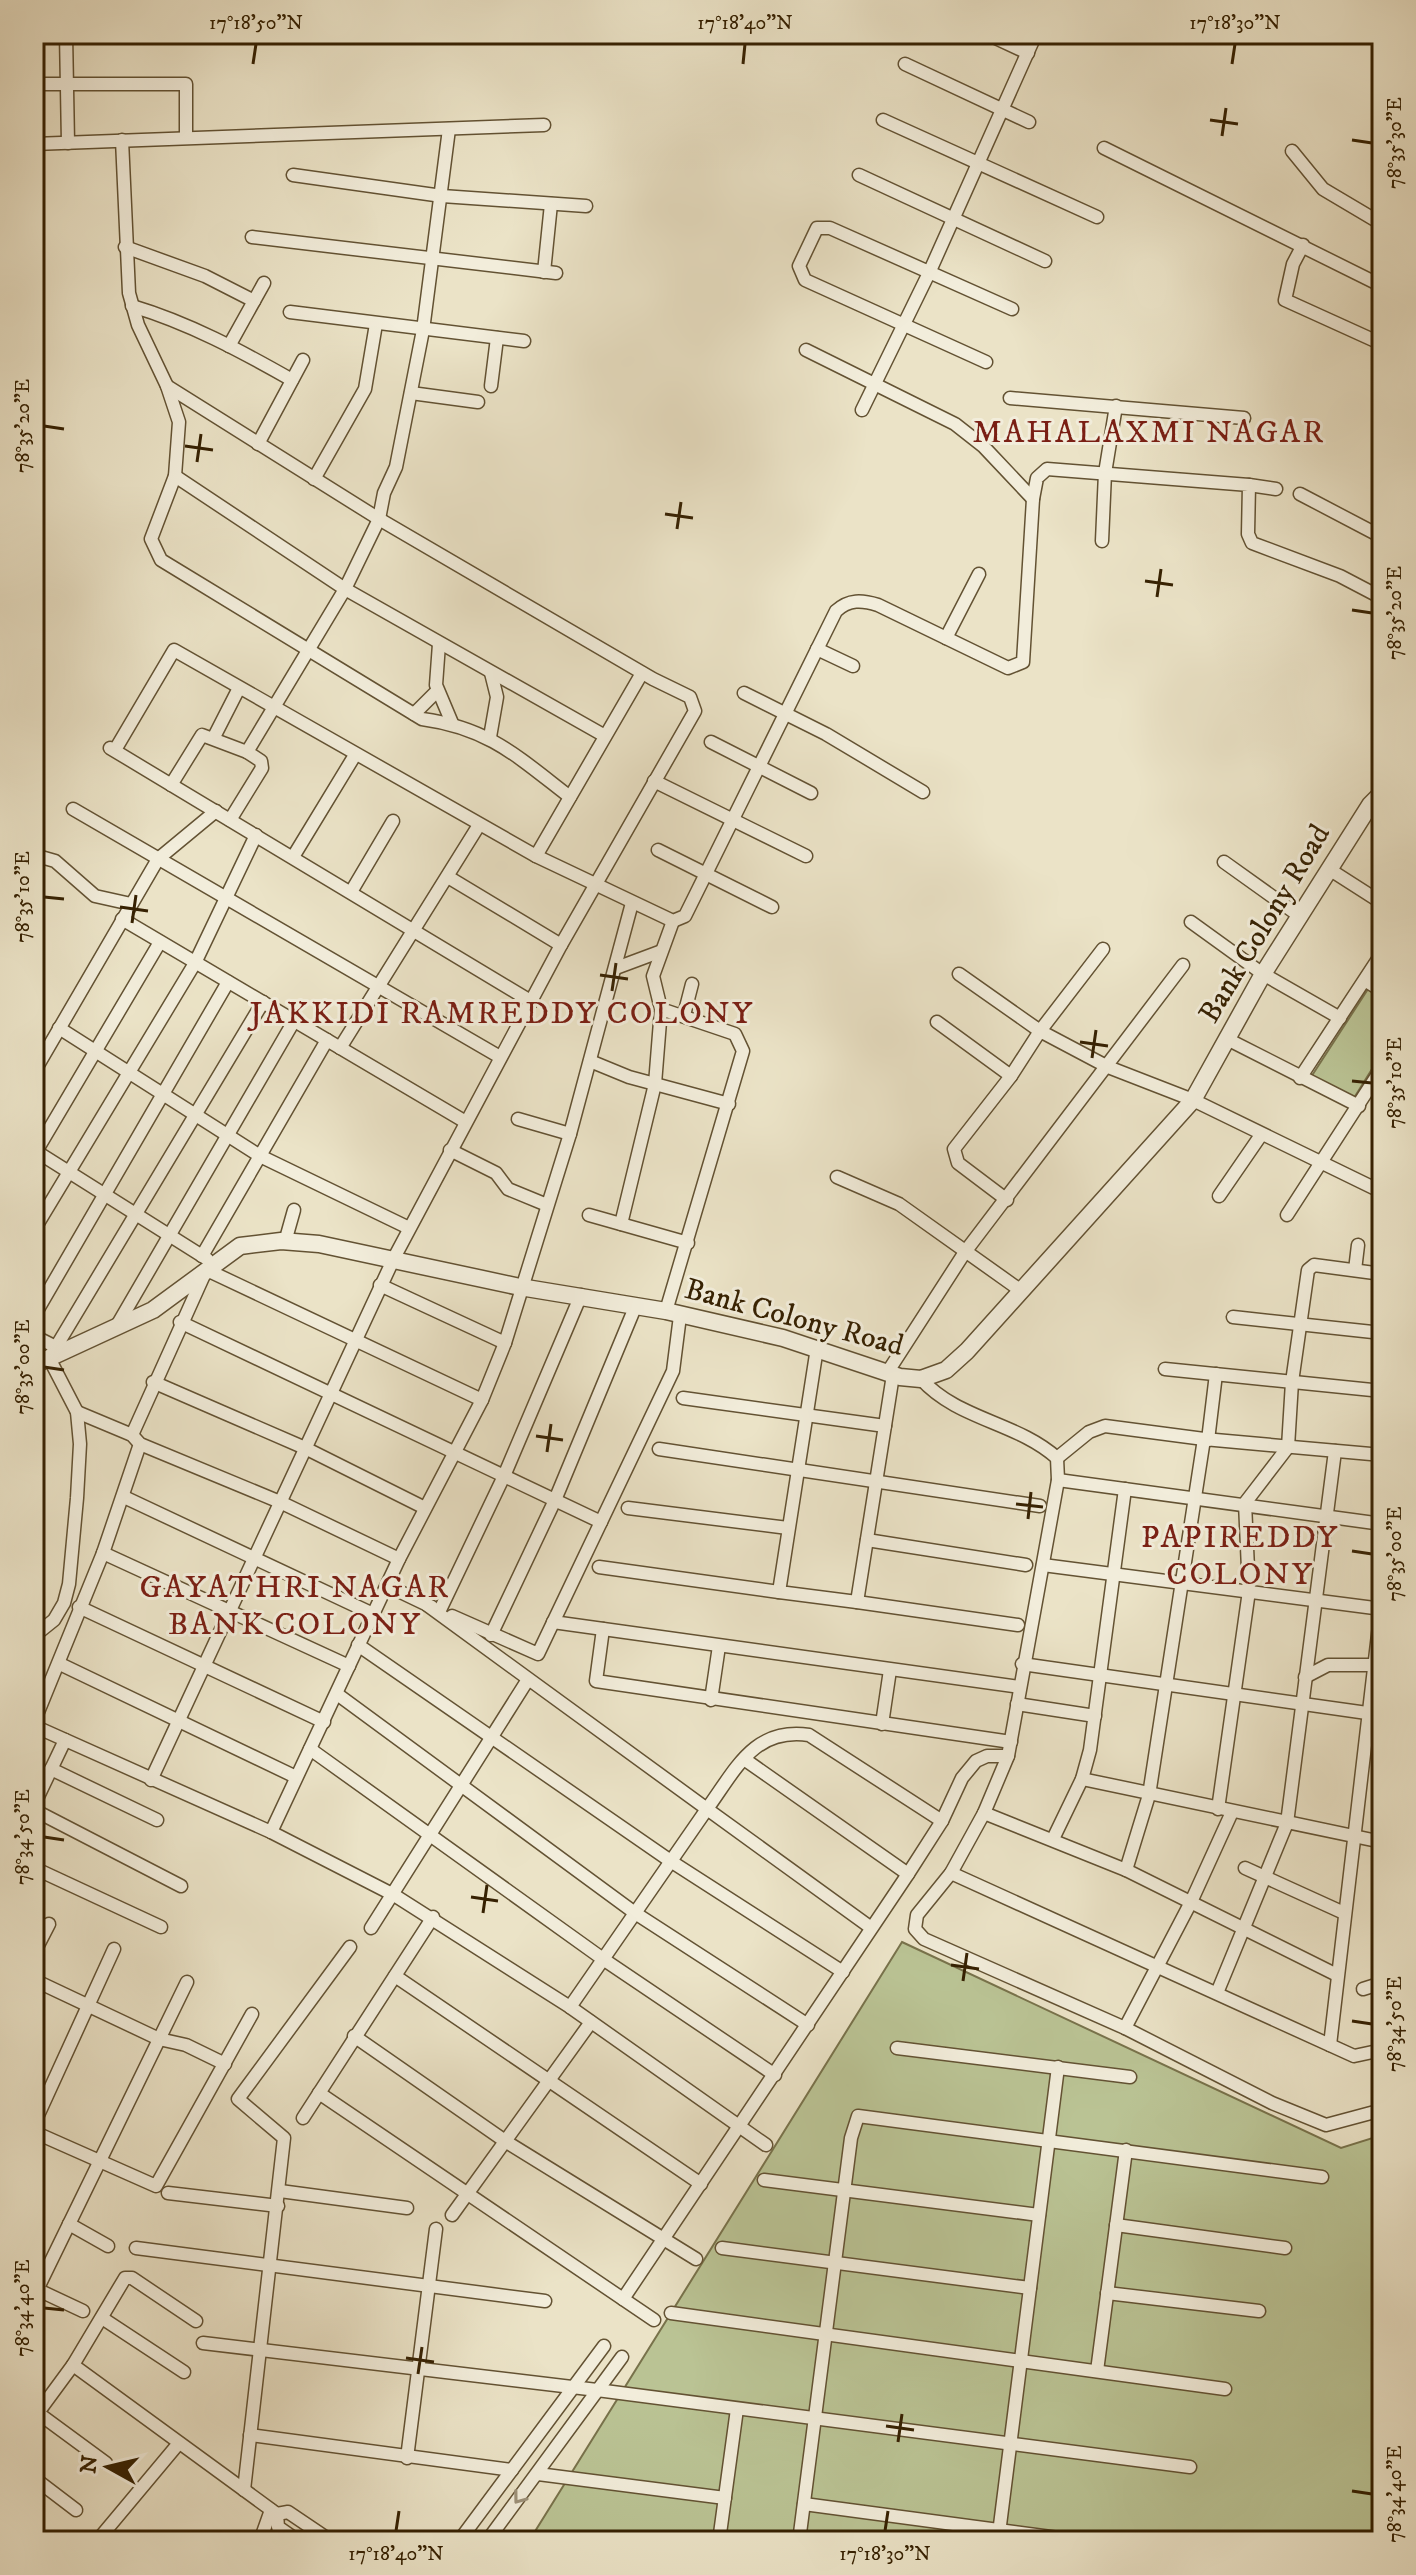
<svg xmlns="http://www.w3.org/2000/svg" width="1416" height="2575" viewBox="0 0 1416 2575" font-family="'IM FELL DW Pica',serif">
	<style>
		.green { fill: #bac394; stroke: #78724b; stroke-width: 2 }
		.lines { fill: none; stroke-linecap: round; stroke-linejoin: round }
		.minor-casing { stroke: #635233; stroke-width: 15 }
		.tertiary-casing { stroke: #635233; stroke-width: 19 }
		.minor { stroke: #f2eddb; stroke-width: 12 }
		.tertiary { stroke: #f2eddb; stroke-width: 16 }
		.oneway { stroke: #9d9179 }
		.ticks { fill: none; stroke: #362102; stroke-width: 3 }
		.labels { text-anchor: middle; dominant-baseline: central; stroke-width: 6; stroke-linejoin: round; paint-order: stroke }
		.street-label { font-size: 30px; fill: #362102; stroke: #f2eddb }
		.neighbourhood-label { font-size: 32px; letter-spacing: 2px; fill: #7a1f14; stroke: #f2eddb }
		.neatline { fill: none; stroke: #362102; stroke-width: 3 }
		.ticks-label { font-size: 20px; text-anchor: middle; fill: #362102 }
	</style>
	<rect width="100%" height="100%" fill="#ebe3c7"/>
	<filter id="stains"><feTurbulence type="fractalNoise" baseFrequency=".0025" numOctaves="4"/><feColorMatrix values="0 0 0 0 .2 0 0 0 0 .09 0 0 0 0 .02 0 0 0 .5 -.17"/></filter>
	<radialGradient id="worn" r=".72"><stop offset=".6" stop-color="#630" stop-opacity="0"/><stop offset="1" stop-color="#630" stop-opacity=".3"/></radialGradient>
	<g class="green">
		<path d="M1368,989l14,9v55l-28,45 -43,-21z"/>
		<path d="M902,1942l439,206 41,-13v406h-853z"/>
	</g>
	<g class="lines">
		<g class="minor-casing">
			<g id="minor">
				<path d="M66,34l2,109"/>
				<path d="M987,34l41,19"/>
				<path d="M905,64l124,58"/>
				<path d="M34,84h152v53"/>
				<path d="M883,120l214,97"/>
				<path d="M122,140l7,153 9,32 29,61 12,36 -4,54 -24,63 10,21 261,159c67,9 96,38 148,78"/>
				<path d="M34,144l510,-19"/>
				<path d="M1104,148l278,138"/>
				<path d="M1292,151l31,38 59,35"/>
				<path d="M293,175l149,21 144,10"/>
				<path d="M859,175l186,86"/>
				<path d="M252,237l304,36"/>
				<path d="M1303,245l-10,19 -8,36 97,44"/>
				<path d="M125,247l80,29 49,25"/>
				<path d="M544,272l7,-68"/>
				<path d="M132,306c57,17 109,45 160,74"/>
				<path d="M290,312l234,29"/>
				<path d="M229,346l35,-63"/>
				<path d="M806,350l149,74 28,22 50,53"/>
				<path d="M986,362l-181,-82 -6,-14 18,-38h13l182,81"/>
				<path d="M491,386l6,-48"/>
				<path d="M411,393l67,9"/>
				<path d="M1010,398l234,20"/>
				<path d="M862,410l67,-137 106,-237"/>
				<path d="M258,444l45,-84"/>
				<path d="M175,476l170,113 260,147"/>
				<path d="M314,479l51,-90 11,-65"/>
				<path d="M1249,485l27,4"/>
				<path d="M1300,494l82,43"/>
				<path d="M1102,541l3,-68 11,-67"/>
				<path d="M946,638l33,-64"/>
				<path d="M439,644l-3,41 16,38"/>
				<path d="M817,649l36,17"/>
				<path d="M744,693l82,41 97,58"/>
				<path d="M414,714l23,-23"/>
				<path d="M214,737l25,-49"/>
				<path d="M490,737l7,-40 -6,-24"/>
				<path d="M711,742l100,51"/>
				<path d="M110,748l422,254"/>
				<path d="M115,750l59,-100 362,206 137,65 12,-5 151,-305c13,-12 26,-11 42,-6l130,63 15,-6 10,-163 4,-21 10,-9 202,16 -1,49 4,9 88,33 42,22"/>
				<path d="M654,781l152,75"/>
				<path d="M171,785l31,-50 45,17"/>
				<path d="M73,809l427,248"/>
				<path d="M230,820l32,-52 -1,-7 -14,-9 98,-163 34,-70 5,-26 12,-26 27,-137 26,-201"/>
				<path d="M658,850l114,57"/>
				<path d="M34,855l21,6 40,35 36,8"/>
				<path d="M536,856l106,-183"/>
				<path d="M293,857l62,-102"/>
				<path d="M1224,862l77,55"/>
				<path d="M1332,871l50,32"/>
				<path d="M448,877l113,68"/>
				<path d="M351,892l42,-71"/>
				<path d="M122,919l342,202"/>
				<path d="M1191,922l72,52 77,44"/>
				<path d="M616,968l43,-16"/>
				<path d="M959,974l81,57 63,-82"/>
				<path d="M1366,981l16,10"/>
				<path d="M661,1009l74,25 8,17 -77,260"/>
				<path d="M684,1015l8,-31"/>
				<path d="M937,1022l74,54"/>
				<path d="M59,1028l201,128 149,72"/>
				<path d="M1227,1039l132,67"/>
				<path d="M340,1048l139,-223"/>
				<path d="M590,1061l39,16 100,27"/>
				<path d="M34,1072l124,-213 58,-48"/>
				<path d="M1300,1078l82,-125"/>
				<path d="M518,1119l52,15"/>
				<path d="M34,1150l173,109"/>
				<path d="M450,1150l46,23 12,16 39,16"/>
				<path d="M34,1155l126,-213"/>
				<path d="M837,1177l62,27 121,86"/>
				<path d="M1219,1196l42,-61"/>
				<path d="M1007,1200l-49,-37 -4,-14 57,-73 29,-45 68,36 85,33 189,92"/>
				<path d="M589,1215l99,28"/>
				<path d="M1287,1215l95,-147"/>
				<path d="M621,1224l34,-140 6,-75 -8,-33 20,-55"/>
				<path d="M34,1230l161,-267 61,-128"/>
				<path d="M285,1242l9,-32"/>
				<path d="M202,1256l125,-216"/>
				<path d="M1355,1270l3,-25"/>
				<path d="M209,1271l273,129"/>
				<path d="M380,1285l125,58"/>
				<path d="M34,1316l194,-334"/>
				<path d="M1233,1317l149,16"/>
				<path d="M180,1322l421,200"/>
				<path d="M115,1329l179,-308"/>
				<path d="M34,1336l22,11 -7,11 28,54 3,32 -3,54 -8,86 -5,19 -10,17 -20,16"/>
				<path d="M56,1347l207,-345"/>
				<path d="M817,1348l-38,244 78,10 36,-227"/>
				<path d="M1165,1369l217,22"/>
				<path d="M887,1373l78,-121 218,-287"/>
				<path d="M921,1379c37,41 96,43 136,79l1,22 -50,276 -24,57 -33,60 -34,42 -2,14 9,10 201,89 147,75 54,22 56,-15"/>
				<path d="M153,1382l152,66 120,60"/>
				<path d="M683,1398l202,28"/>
				<path d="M77,1412l55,23 8,9 140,58 119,57"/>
				<path d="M132,1435l72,-160"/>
				<path d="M1208,1440l8,-66"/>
				<path d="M659,1449l381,57"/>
				<path d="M1057,1458l32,-26 16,-6 99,13 178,16"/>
				<path d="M1058,1480l324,44"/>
				<path d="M124,1497l249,117"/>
				<path d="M628,1508l160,20"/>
				<path d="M867,1540l159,25"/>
				<path d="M103,1553l246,113"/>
				<path d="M1043,1565l339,44"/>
				<path d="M599,1567l180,25"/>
				<path d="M388,1586l44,21"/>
				<path d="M857,1602l161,23"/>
				<path d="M427,1605l280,204c29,-40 47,-82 102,-74l133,86"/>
				<path d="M79,1607l245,115"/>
				<path d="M440,1610l64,-134 77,-181"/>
				<path d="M452,1616l86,38 135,-283 7,-55"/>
				<path d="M553,1622l467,65"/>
				<path d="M603,1629l-7,52 415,61"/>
				<path d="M491,1635l64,-135 81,-195"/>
				<path d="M358,1645l314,217 171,110"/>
				<path d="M60,1664l236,113"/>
				<path d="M1022,1664l345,49"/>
				<path d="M1305,1677l23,-12h45"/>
				<path d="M337,1694l298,219 173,112"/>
				<path d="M711,1700l8,-54"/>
				<path d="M1017,1704l78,12"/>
				<path d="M34,1722l69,-169 37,-109"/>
				<path d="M882,1724l8,-54"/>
				<path d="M34,1726l237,106 123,63 176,112 196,138"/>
				<path d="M310,1749l293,210 172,116"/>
				<path d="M744,1759l164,115"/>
				<path d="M51,1769l106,51"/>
				<path d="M1082,1779l300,63"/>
				<path d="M151,1780l243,-522 167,-313 134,-234 -5,-14 -37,-18 -274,-160 -212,-133"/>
				<path d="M34,1805l31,-65"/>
				<path d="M1218,1809l31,-218 -4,-88 43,-56 4,-65 16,-112 6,-5 68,9"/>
				<path d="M34,1810l147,76"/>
				<path d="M984,1813l142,57 211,105"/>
				<path d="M271,1832l128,-273 83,-159 23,-57 65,-209 62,-231"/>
				<path d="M1053,1839l29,-60 8,-29 35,-261"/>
				<path d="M34,1868l127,59"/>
				<path d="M1245,1868l99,45"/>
				<path d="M1126,1870l23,-75 55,-356"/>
				<path d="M951,1873l403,183 28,-6"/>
				<path d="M371,1928l156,-247"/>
				<path d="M34,1953l15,-29"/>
				<path d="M395,1976l306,208"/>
				<path d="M34,1980l125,59 27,6 39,19"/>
				<path d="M1363,1989l19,-6"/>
				<path d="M1217,1993l70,-170 48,-372"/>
				<path d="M570,2007l137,-198 163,118"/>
				<path d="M1125,2028l66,-126 41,-90"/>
				<path d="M354,2036l151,105 191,118"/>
				<path d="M1330,2045l52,-445"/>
				<path d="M897,2048l233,29"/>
				<path d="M319,2093l335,227"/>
				<path d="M303,2118l130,-201"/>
				<path d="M34,2124l80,-175"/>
				<path d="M34,2132l122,54 96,-172"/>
				<path d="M764,2180l275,35"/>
				<path d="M280,2191l127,17"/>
				<path d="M168,2193l110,13"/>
				<path d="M452,2215l139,-193"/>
				<path d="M69,2224l39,22"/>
				<path d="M1116,2225l169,23"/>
				<path d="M136,2248l409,53"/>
				<path d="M722,2248l308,40"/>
				<path d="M34,2288l49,23"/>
				<path d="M1107,2293l152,18"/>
				<path d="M34,2296l153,-314"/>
				<path d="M623,2299l285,-425 34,-53 20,-43 14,-17 11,-5h21"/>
				<path d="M671,2313l554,76"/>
				<path d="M102,2318l82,54"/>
				<path d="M203,2343l394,47 593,77"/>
				<path d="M73,2365l204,149 11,-2 43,29"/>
				<path d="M1097,2371l29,-221"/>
				<path d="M38,2413l68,50"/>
				<path d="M34,2418l39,-53 52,-87h7l64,43"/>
				<path d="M250,2435l262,35"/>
				<path d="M407,2458l29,-229"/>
				<path d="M538,2474l187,24"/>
				<path d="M34,2478l42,32"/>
				<path d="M244,2490l40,-352 -46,-39 112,-152"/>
				<path d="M804,2504l277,37"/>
				<path d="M277,2514l1,13 20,14"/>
				<path d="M97,2541l82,-98"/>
				<path d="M260,2541l11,-31"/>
				<path d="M459,2541l145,-195"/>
				<path d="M487,2541l135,-184"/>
				<path d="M719,2541l18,-132"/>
				<path d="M799,2541l52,-403 7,-22 464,61"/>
				<path d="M998,2541l60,-474"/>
			</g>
		</g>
		<g class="tertiary-casing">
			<path id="tertiary" d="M34,1365l119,-55 87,-64 41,-5 38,3 201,43 146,24 117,27 117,39 21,2 25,-9 21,-19 226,-251 70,-126 107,-169 12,-12"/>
		</g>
		<use href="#minor" class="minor"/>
		<use href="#tertiary" class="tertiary"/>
	</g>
	<defs><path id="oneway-chevron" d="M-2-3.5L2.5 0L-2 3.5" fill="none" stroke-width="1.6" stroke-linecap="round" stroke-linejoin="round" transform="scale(2)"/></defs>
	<use class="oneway" href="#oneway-chevron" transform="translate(519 2498) rotate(127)"/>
	<path class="ticks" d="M253,64l3,-20M743,64l2,-20M1232,64l3,-20M1210,120l28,4M1222,136l4,-28M1352,140l20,3M44,426l20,3M185,446l28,4M197,462l4,-28M665,514l28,4M677,529l4,-27M1145,581l28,4M1157,597l4,-28M1352,610l20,3M44,897l20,2M120,907l28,4M132,923l4,-28M600,975l28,4M612,991l4,-28M1080,1042l28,4M1092,1058l4,-28M1352,1081l20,2M44,1367l20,3M536,1436l27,4M547,1452l4,-28M1016,1504l27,3M1028,1519l3,-27M1352,1551l20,3M44,1837l20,3M471,1897l27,4M483,1913l4,-28M951,1965l28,4M963,1981l4,-28M1352,2021l20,3M44,2308l20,2M406,2358l28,4M418,2374l4,-27M886,2426l28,4M898,2442l4,-28M1352,2491l20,3M396,2531l3,-20M885,2531l3,-20"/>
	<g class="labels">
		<g class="street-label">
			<text transform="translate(1265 924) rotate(-59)">Bank Colony Road</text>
			<text transform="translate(794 1318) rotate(15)">Bank Colony Road</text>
		</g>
		<g class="neighbourhood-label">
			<text x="1149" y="433">MAHALAXMI NAGAR</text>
			<text x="502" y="1014">JAKKIDI RAMREDDY COLONY</text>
			<text x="1240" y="1538">PAPIREDDY<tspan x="1240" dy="37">COLONY</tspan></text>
			<text x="295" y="1588">GAYATHRI NAGAR<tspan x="295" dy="37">BANK COLONY</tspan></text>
		</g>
	</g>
	<rect width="1416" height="2575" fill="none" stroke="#ebe3c7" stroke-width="88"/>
	<g transform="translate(108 2467) rotate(278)" stroke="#f2eddb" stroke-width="6" paint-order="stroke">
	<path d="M0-6L14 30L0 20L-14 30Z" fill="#362102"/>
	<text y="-12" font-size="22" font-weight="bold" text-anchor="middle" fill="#362102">N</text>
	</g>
	<rect x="44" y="44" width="1328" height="2487" class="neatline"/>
	<g class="ticks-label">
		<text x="256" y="29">17°18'50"N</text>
		<text x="745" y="29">17°18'40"N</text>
		<text x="1235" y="29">17°18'30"N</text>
		<text transform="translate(1394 143) rotate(-90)" y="7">78°35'30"E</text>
		<text transform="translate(22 426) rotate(-90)" y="7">78°35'20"E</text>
		<text transform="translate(1394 613) rotate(-90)" y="7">78°35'20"E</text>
		<text transform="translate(22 897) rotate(-90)" y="7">78°35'10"E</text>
		<text transform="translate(1394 1083) rotate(-90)" y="7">78°35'10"E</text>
		<text transform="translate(22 1367) rotate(-90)" y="7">78°35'00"E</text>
		<text transform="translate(1394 1554) rotate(-90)" y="7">78°35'00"E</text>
		<text transform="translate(22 1837) rotate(-90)" y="7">78°34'50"E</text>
		<text transform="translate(1394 2024) rotate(-90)" y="7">78°34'50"E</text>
		<text transform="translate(22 2308) rotate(-90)" y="7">78°34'40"E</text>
		<text transform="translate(1394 2494) rotate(-90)" y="7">78°34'40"E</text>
		<text x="396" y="2560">17°18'40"N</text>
		<text x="885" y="2560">17°18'30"N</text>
	</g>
	<rect width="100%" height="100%" filter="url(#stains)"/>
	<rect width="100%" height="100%" fill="url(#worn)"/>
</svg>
